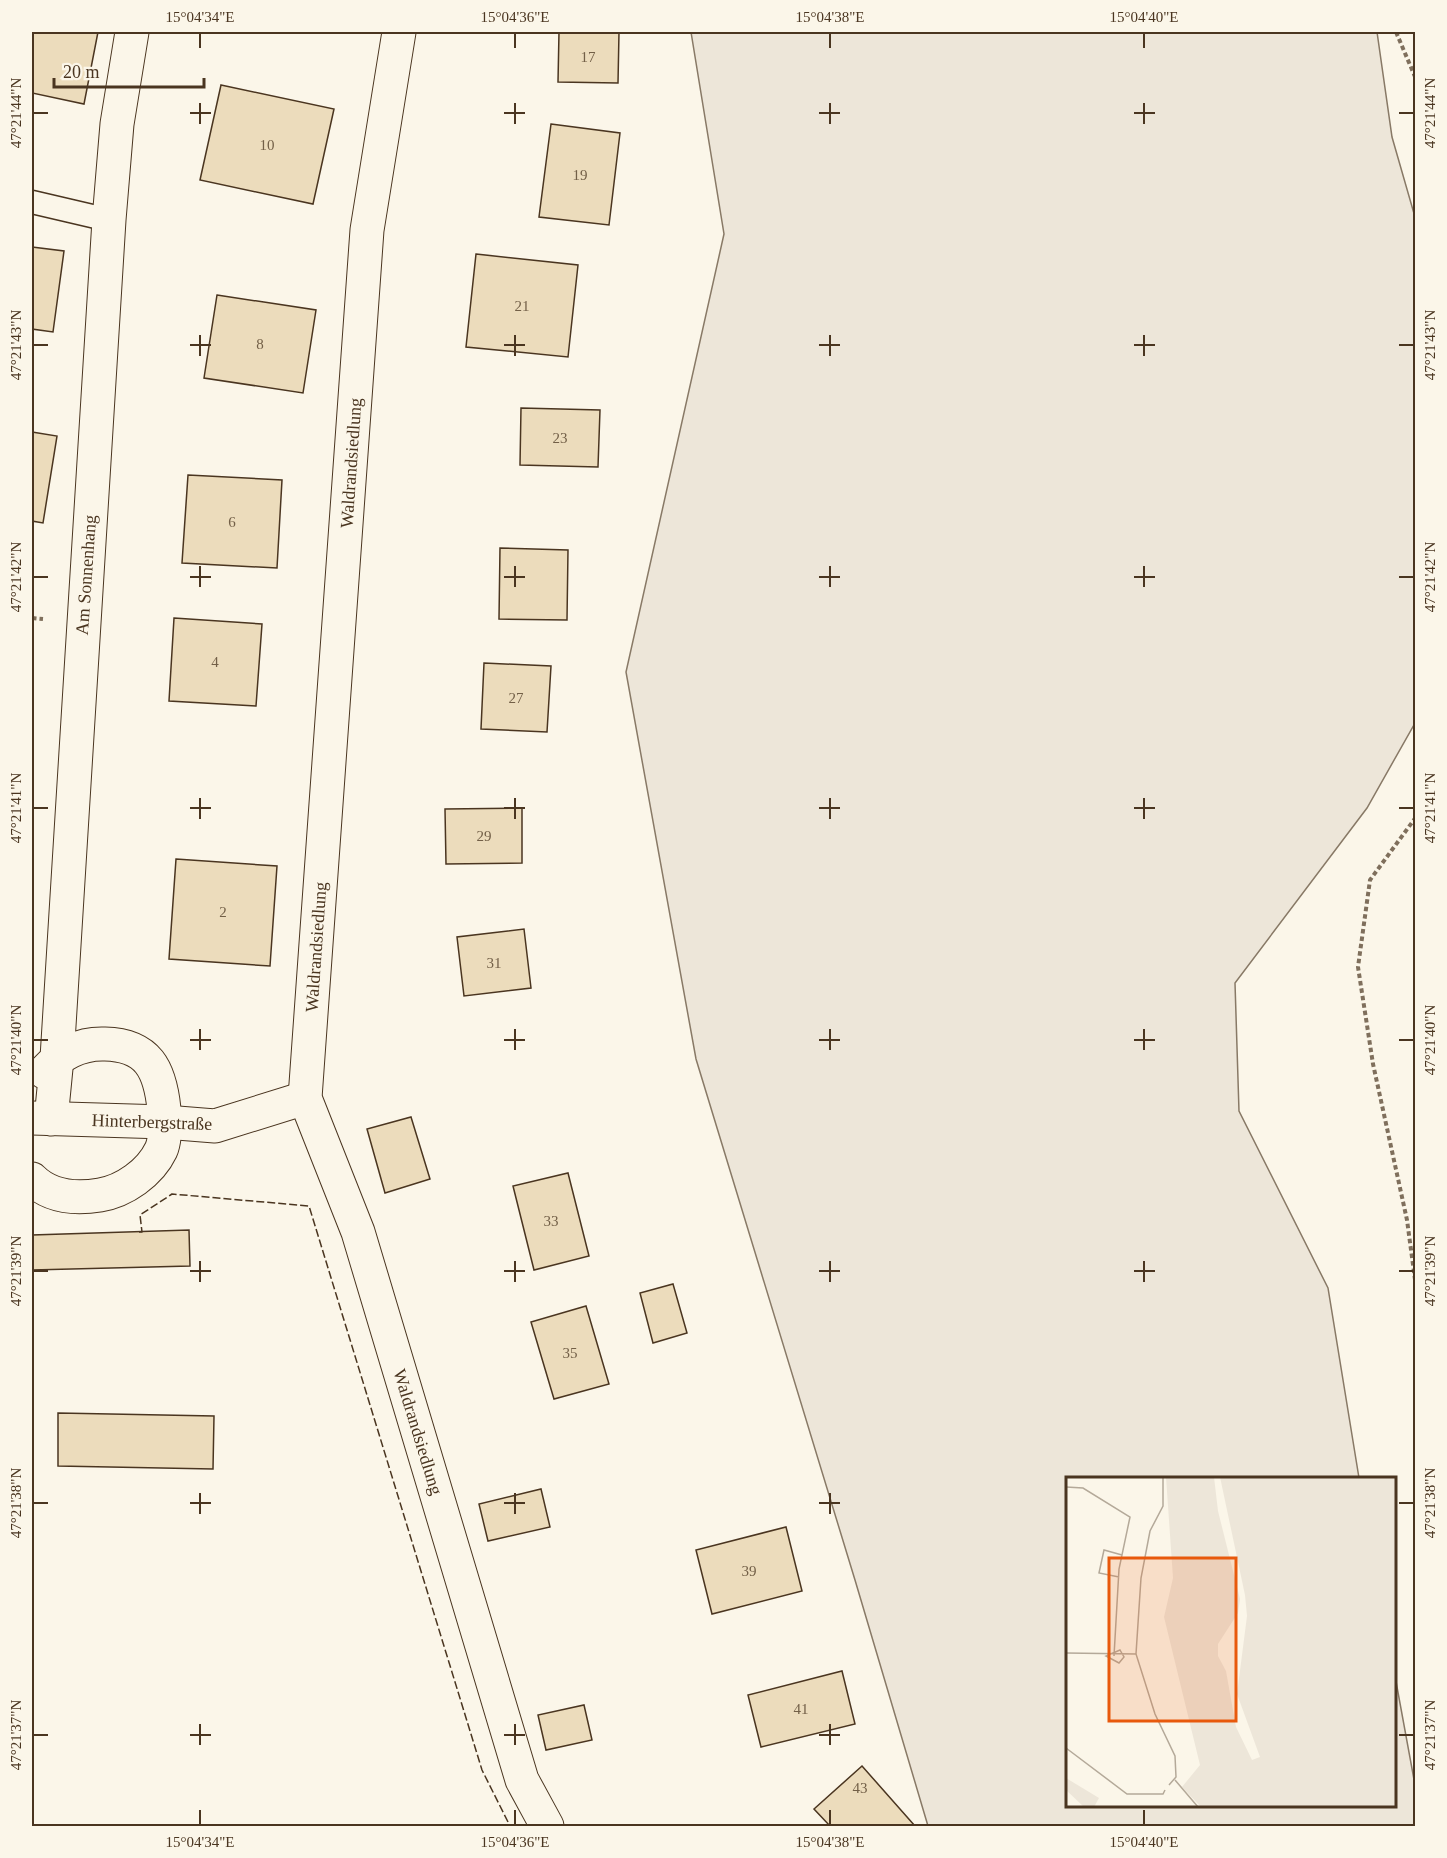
<svg xmlns="http://www.w3.org/2000/svg" width="1447" height="1858" viewBox="0 0 1447 1858" font-family="'Times New Roman',serif">
	<style>
		.green { fill: #ede6d9; stroke: #887966; stroke-width: 1.5 }
		.building { fill: #ecdcbc; stroke: #4a3520; stroke-width: 1.5 }
		.lines { fill: none; stroke-linecap: round; stroke-linejoin: round }
		.service-casing { stroke: #4a3520; stroke-width: 25 }
		.minor-casing { stroke: #4a3520; stroke-width: 35 }
		.path { stroke: #7f6f5c; stroke-width: 4; stroke-dasharray: 4.5 3; stroke-linecap: butt }
		.service { stroke: #fbf6e9; stroke-width: 22 }
		.minor { stroke: #fbf6e9; stroke-width: 33 }
		.fence { stroke: #4a3520; stroke-width: 1.5; stroke-dasharray: 8 3; stroke-linecap: butt }
		.ticks { fill: none; stroke: #4a3520; stroke-width: 2 }
		.labels { text-anchor: middle; dominant-baseline: central; stroke-width: 4.5; stroke-linejoin: round; paint-order: stroke }
		.number-label { font-size: 15px; fill: #725f47 }
		.street-label { font-size: 18px; fill: #4a3520; stroke: #fbf6e9 }
		.inset-road { fill: none; stroke: #b4a999; stroke-width: 1.5 }
		.view { fill: #e8590c; fill-opacity: 0.15; stroke: #e8590c; stroke-width: 3 }
		.inset-edge { fill: none; stroke: #4a3520; stroke-width: 3 }
		.neatline { fill: none; stroke: #4a3520; stroke-width: 2 }
		.ticks-label { font-size: 15px; text-anchor: middle; fill: #4a3520 }
	</style>
	<rect width="100%" height="100%" fill="#fbf6e9"/>
	<path class="green" d="M691,32h686l15,105 23,80v506l-48,85 -132,175 4,128 89,177 31,190h-291v328h326l1,-130 20,109v41h-487l-73,-246 -159,-521 -70,-387 98,-438z"/>
	<g class="building">
		<path d="M32,32h66l-14,72 -52,-11z"/>
		<path d="M559,32h60l-1,51 -60,-1z"/>
		<path d="M221,85l113,24 -21,95 -113,-24z"/>
		<path d="M551,124l69,9 -11,92 -70,-8z"/>
		<path d="M32,247l32,4 -11,81 -21,-3z"/>
		<path d="M476,254l102,11 -10,92 -102,-10z"/>
		<path d="M217,295l99,15 -13,83 -99,-15z"/>
		<path d="M521,408l79,2 -2,57 -78,-2z"/>
		<path d="M32,432l25,4 -14,87 -11,-2z"/>
		<path d="M188,475l94,5 -5,88 -95,-5z"/>
		<path d="M500,548l68,2 -1,70 -68,-1z"/>
		<path d="M174,618l88,6 -6,82 -87,-5z"/>
		<path d="M484,663l67,3 -4,66 -66,-3z"/>
		<path d="M522,808v55l-76,1 -1,-55z"/>
		<path d="M176,859l101,7 -7,100 -101,-7z"/>
		<path d="M524,929l7,59 -67,8 -7,-59z"/>
		<path d="M411,1117l19,62 -45,14 -18,-64z"/>
		<path d="M568,1173l21,83 -55,14 -21,-84z"/>
		<path d="M189,1230l1,36 -158,4v-35z"/>
		<path d="M673,1284l14,49 -34,10 -13,-50z"/>
		<path d="M586,1306l23,78 -55,15 -23,-77z"/>
		<path d="M58,1413l156,3 -1,53 -155,-3z"/>
		<path d="M541,1489l9,38 -62,14 -9,-37z"/>
		<path d="M786,1527l16,64 -90,23 -16,-64z"/>
		<path d="M842,1671l13,53 -94,23 -13,-52z"/>
		<path d="M584,1705l8,35 -46,10 -8,-35z"/>
		<path d="M862,1766l53,60h-85l-16,-17z"/>
	</g>
	<g class="lines">
		<g class="service-casing">
			<path id="service" d="M32,202l77,18"/>
		</g>
		<g class="minor-casing">
			<g id="minor">
				<path d="M399,32l-32,198 -62,868 53,134 164,548 25,46"/>
				<path d="M32,1118l133,4 50,4 90,-28"/>
				<path d="M51,1119l6,-61 52,-838 8,-96 15,-92"/>
				<path d="M32,1179c18,18 44,20 68,16 24,-4 50,-22 61,-45 5,-11 4,-29 3,-41 -4,-40 -16,-64 -59,-65 -25,-1 -45,10 -61,28"/>
			</g>
		</g>
		<g class="path">
			<path d="M1396,32l20,47"/>
			<path d="M32,618l11,1"/>
			<path d="M1416,817l-46,63 -12,87 15,97 34,156 9,67"/>
		</g>
		<use href="#service" class="service"/>
		<use href="#minor" class="minor"/>
		<path class="fence" d="M139,1232h3l-2,-17 32,-21 137,12 173,564 28,56"/>
	</g>
	<path class="ticks" d="M200,33v15M515,33v15M830,33v15M1144,33v15M200,103v21M515,103v21M830,103v21M1144,103v21M33,113h15M190,113h21M504,113h21M819,113h21M1134,113h21M1399,113h15M200,335v21M515,335v21M830,335v21M1144,335v21M33,345h15M190,345h21M504,345h21M819,345h21M1134,345h21M1399,345h15M200,566v21M515,566v21M830,566v21M1144,566v21M33,577h15M190,577h21M504,577h21M819,577h21M1134,577h21M1399,577h15M200,798v21M515,798v21M830,798v21M1144,798v21M33,808h15M190,808h21M504,808h21M819,808h21M1134,808h21M1399,808h15M200,1029v21M515,1029v21M830,1029v21M1144,1029v21M33,1040h15M190,1040h21M504,1040h21M819,1040h21M1134,1040h21M1399,1040h15M200,1261v21M515,1261v21M830,1261v21M1144,1261v21M33,1271h15M190,1271h21M504,1271h21M819,1271h21M1134,1271h21M1399,1271h15M200,1493v21M515,1493v21M830,1493v21M33,1503h15M190,1503h21M504,1503h21M819,1503h21M1399,1503h15M200,1724v21M515,1724v21M830,1724v21M33,1735h15M190,1735h21M504,1735h21M819,1735h21M1399,1735h15M200,1810v15M515,1810v15M830,1810v15M1144,1810v15"/>
	<g class="labels">
		<g class="number-label">
			<text x="588" y="57">17</text>
			<text x="267" y="145">10</text>
			<text x="580" y="175">19</text>
			<text x="522" y="306">21</text>
			<text x="260" y="344">8</text>
			<text x="560" y="438">23</text>
			<text x="232" y="522">6</text>
			<text x="215" y="662">4</text>
			<text x="516" y="698">27</text>
			<text x="484" y="836">29</text>
			<text x="223" y="912">2</text>
			<text x="494" y="963">31</text>
			<text x="551" y="1221">33</text>
			<text x="570" y="1353">35</text>
			<text x="749" y="1571">39</text>
			<text x="801" y="1709">41</text>
			<text x="860" y="1788">43</text>
		</g>
		<g class="street-label">
			<text transform="translate(351 463) rotate(-86)">Waldrandsiedlung</text>
			<text transform="translate(86 575) rotate(-86)">Am Sonnenhang</text>
			<text transform="translate(316 947) rotate(-86)">Waldrandsiedlung</text>
			<text transform="translate(152 1122) rotate(2)">Hinterbergstraße</text>
			<text transform="translate(418 1432) rotate(73)">Waldrandsiedlung</text>
		</g>
	</g>
	<g transform="translate(1066 1477)">
		<rect width="330" height="330" fill="#fbf6e9"/>
		<path d="M100,0h48l4,34 22,88 -2,14 -20,31v12l8,15 10,56 16,33 8,-3 -23,-63 10,-78 -2,-21 -25,-118h176v330h-195l-19,-20 18,-22 -36,-148 9,-39zM0,301l33,20 -5,9h-10l-18,-17z" fill="#ede6d9"/>
		<path class="inset-road" d="M97,0v29l-13,25 -9,47 -5,76 19,60 20,42 1,21 -7,8M0,10l17,1 47,29 -11,52 -5,87M53,100l-20,-4 5,-23 18,5M54,173l4,7 -5,6 -13,-7zM0,176l70,1M0,271l61,46h36l2,-4M109,303l23,27"/>
		<path class="view" d="M43,81h127v163h-127z"/>
		<rect width="330" height="330" class="inset-edge"/>
	</g>
	<rect width="1447" height="1858" fill="none" stroke="#fbf6e9" stroke-width="66"/>
	<path d="M54 78v9h150v-9" fill="none" stroke="#4a3520" stroke-width="3"/>
	<text x="63" y="78" font-size="18" fill="#4a3520" stroke="#fbf6e9" stroke-width="4.5" paint-order="stroke">20 m</text>
	<rect x="33" y="33" width="1381" height="1792" class="neatline"/>
	<g class="ticks-label">
		<text x="200" y="22">15°04'34"E</text>
		<text x="515" y="22">15°04'36"E</text>
		<text x="830" y="22">15°04'38"E</text>
		<text x="1144" y="22">15°04'40"E</text>
		<text transform="translate(16 113) rotate(-90)" y="5">47°21'44"N</text>
		<text transform="translate(1430 113) rotate(-90)" y="5">47°21'44"N</text>
		<text transform="translate(16 345) rotate(-90)" y="5">47°21'43"N</text>
		<text transform="translate(1430 345) rotate(-90)" y="5">47°21'43"N</text>
		<text transform="translate(16 577) rotate(-90)" y="5">47°21'42"N</text>
		<text transform="translate(1430 577) rotate(-90)" y="5">47°21'42"N</text>
		<text transform="translate(16 808) rotate(-90)" y="5">47°21'41"N</text>
		<text transform="translate(1430 808) rotate(-90)" y="5">47°21'41"N</text>
		<text transform="translate(16 1040) rotate(-90)" y="5">47°21'40"N</text>
		<text transform="translate(1430 1040) rotate(-90)" y="5">47°21'40"N</text>
		<text transform="translate(16 1271) rotate(-90)" y="5">47°21'39"N</text>
		<text transform="translate(1430 1271) rotate(-90)" y="5">47°21'39"N</text>
		<text transform="translate(16 1503) rotate(-90)" y="5">47°21'38"N</text>
		<text transform="translate(1430 1503) rotate(-90)" y="5">47°21'38"N</text>
		<text transform="translate(16 1735) rotate(-90)" y="5">47°21'37"N</text>
		<text transform="translate(1430 1735) rotate(-90)" y="5">47°21'37"N</text>
		<text x="200" y="1847">15°04'34"E</text>
		<text x="515" y="1847">15°04'36"E</text>
		<text x="830" y="1847">15°04'38"E</text>
		<text x="1144" y="1847">15°04'40"E</text>
	</g>
</svg>
